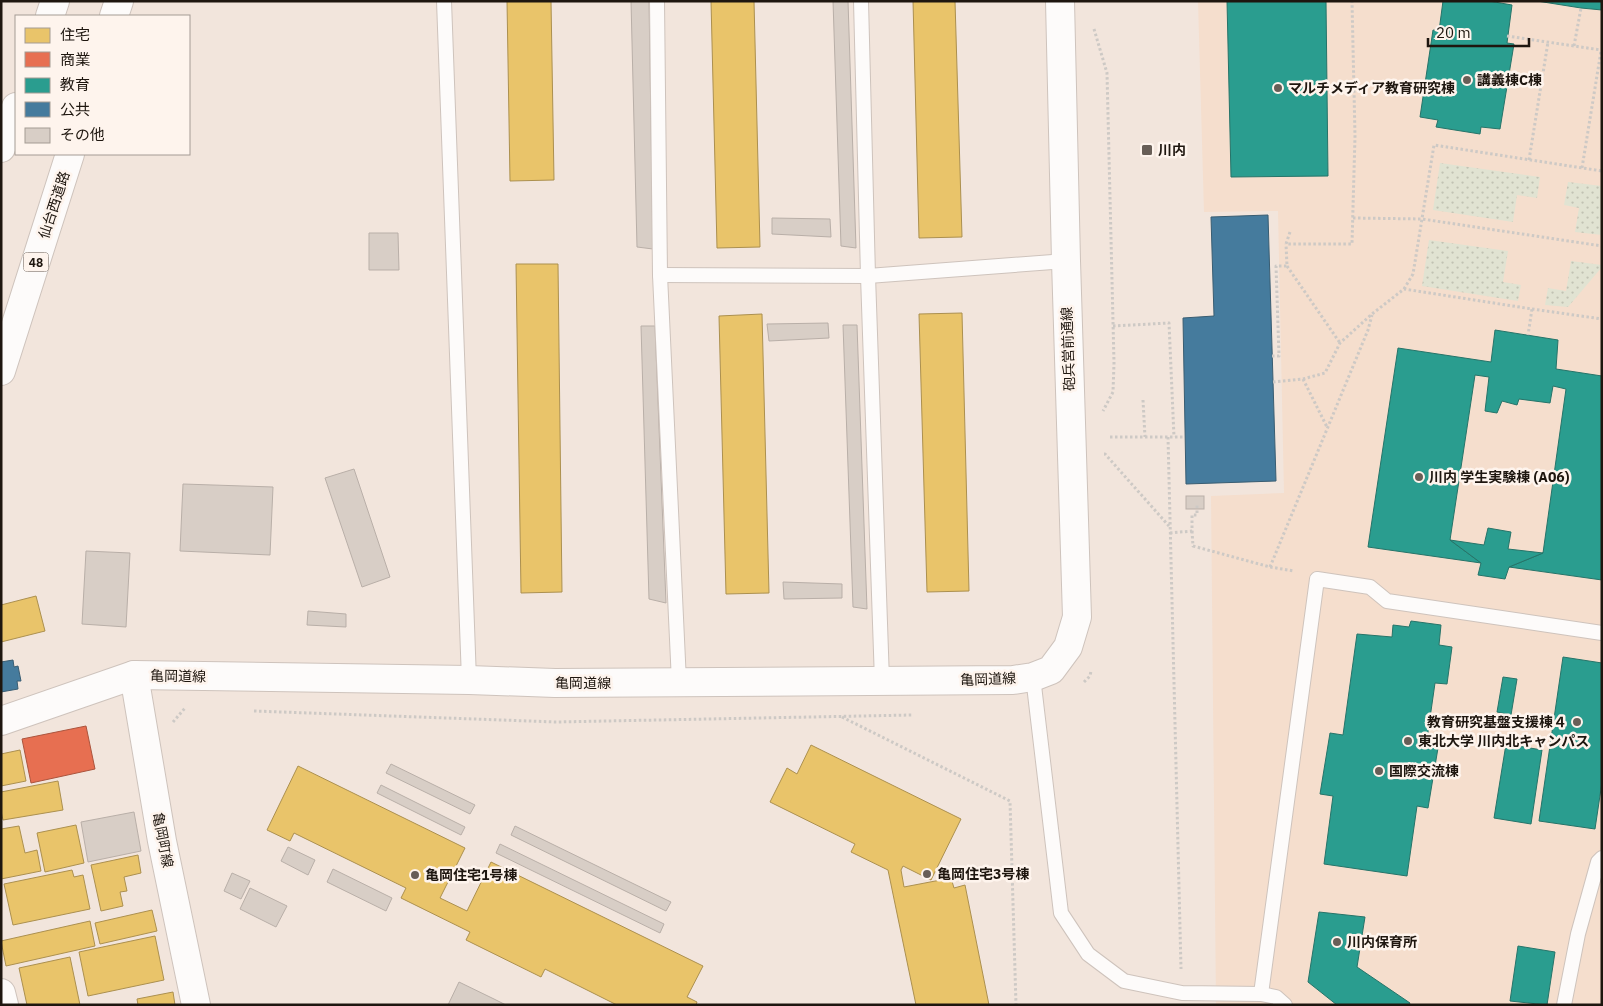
<svg xmlns="http://www.w3.org/2000/svg" width="1603" height="1006" viewBox="0 0 1603 1006" font-family="'IBM Plex Sans','Noto Sans JP',sans-serif">
	<style>
		.built { fill: #f5decd }
		.grass { fill: url(#grass-dots) }
		.homes { fill: #e9c46a; stroke: #ac904f }
		.shops { fill: #e76f51; stroke: #ab543d }
		.schools { fill: #2a9d8f; stroke: #267469 }
		.public { fill: #457b9d; stroke: #395d72 }
		.building { fill: #d8cec6; stroke: #b9afa8 }
		.lines { fill: none; stroke-linecap: round; stroke-linejoin: round }
		.service-casing { stroke: #cec3bc; stroke-width: 16 }
		.minor-casing { stroke: #cec3bc; stroke-width: 30 }
		.tertiary-casing { stroke: #cec3bc; stroke-width: 30 }
		.motorway-casing { stroke: #cec3bc; stroke-width: 30 }
		.path { stroke: #cdc9c5; stroke-width: 3; stroke-dasharray: 2.5 2.5; stroke-linecap: butt }
		.service { stroke: #fdfbfa; stroke-width: 14 }
		.minor { stroke: #fdfbfa; stroke-width: 28 }
		.tertiary { stroke: #fdfbfa; stroke-width: 28 }
		.motorway { stroke: #fdfbfa; stroke-width: 28 }
		.poi-dot { fill: #685e57; stroke: #fef4ed; stroke-width: 2 }
		.labels { text-anchor: middle; dominant-baseline: central; stroke-width: 5; stroke-linejoin: round; paint-order: stroke }
		.shield { fill: #fef4ed; stroke: #615952; stroke-width: 1 }
		.shield-label { font-size: 12px; font-weight: bold; fill: #1e160f }
		.poi-label { font-size: 14px; font-weight: bold; fill: #1e160f; stroke: #fef4ed; text-anchor: start }
		.street-label { font-size: 14px; fill: #1e160f; stroke: #fef4ed }
	</style>
	<defs>
		<pattern id="grass-dots" width="8" height="8" patternUnits="userSpaceOnUse" patternTransform="scale(1.25)"><rect width="8" height="8" fill="#e1e3d2"/><path d="M2 2h.1M6 6h.1" fill="none" stroke="#c1c2b3" stroke-width="1.8" stroke-linecap="round"/></pattern>
	</defs>
	<rect width="100%" height="100%" fill="#f2e5dc"/>
	<path class="built" d="M1198,1h404v1004h-386l-5,-509 73,-3 -6,-282 -74,1z"/>
	<g class="grass">
		<path d="M1440,163l100,14 -3,21 -20,-3 -4,27 -80,-12z"/>
		<path d="M1568,182l34,4v49l-27,-3 4,-24 -15,-3z"/>
		<path d="M1429,240l79,11 -5,31 18,3 -3,16 -96,-15z"/>
		<path d="M1571,261l31,4v2l-34,40 -23,-2 3,-17 18,3z"/>
	</g>
	<g class="homes">
		<path d="M507,1h44l3,179 -44,1z"/>
		<path d="M711,1h43l6,246 -43,1z"/>
		<path d="M913,1h42l7,236 -43,1z"/>
		<path d="M516,264h42l4,328 -41,1z"/>
		<path d="M962,313l7,278 -42,1 -8,-278z"/>
		<path d="M762,314l7,279 -43,1 -7,-278z"/>
		<path d="M36,596l9,35 -44,11v-37z"/>
		<path d="M811,745l150,74 -30,61 -28,-14 -2,4 3,17 47,-9 3,10 11,-3 24,120h-73l-28,-135 -37,-18 4,-8 -85,-42 17,-34 10,6z"/>
		<path d="M20,750l6,31 -25,5v-32z"/>
		<path d="M298,766l167,82 -25,50 27,13 24,-49 212,104 -16,31 10,5 -1,3h-79l-72,-36 -4,8 -75,-37 4,-8 -69,-34 5,-10 -112,-55 -4,8 -23,-11z"/>
		<path d="M58,781l5,29 -60,10 -2,-9v-19z"/>
		<path d="M76,825l8,38 -39,9 -8,-39z"/>
		<path d="M19,826l6,27 12,-3 4,21 -40,8v-50z"/>
		<path d="M138,855l3,18 -17,4 3,14 -7,1 3,14 -22,5 -10,-46z"/>
		<path d="M72,870l2,7 9,-2 7,34 -77,16 -9,-41z"/>
		<path d="M152,910l5,21 -57,13 -5,-21z"/>
		<path d="M90,921l5,25 -89,20 -5,-25z"/>
		<path d="M155,936l9,44 -76,16 -9,-44z"/>
		<path d="M70,957l10,48h-53l-8,-37z"/>
		<path d="M173,992l2,13h-37l-1,-6z"/>
	</g>
	<path class="shops" d="M86,726l9,43 -64,14 -9,-44z"/>
	<g class="schools">
		<path d="M1227,1h99l2,175 -97,1z"/>
		<path d="M1443,1h46l23,4 -5,38 7,1 -14,85 -19,-2 -1,7 -44,-7 2,-7 -18,-3 13,-87 6,1z"/>
		<path d="M1537,1h64l1,9 -21,-2z"/>
		<path d="M1495,330l63,10 -2,29 46,7v204l-93,-13 34,-14 23,-164 -13,-3 -3,17 -31,-4 -2,6 -15,-4 -5,12 -12,-2 4,-34 -14,-2 -25,165 31,23 -113,-16 30,-199 93,14z"/>
		<path d="M1488,528l23,4 -3,17 35,4 -34,14 -4,12 -27,-4 3,-12 -31,-23 34,5z"/>
		<path d="M1411,621l30,4 -2,20 13,2 -5,37 -12,-1 -9,63 12,2 -10,60 -11,-2 -10,70 -83,-12 9,-68 -13,-2 10,-61 13,2 14,-101 35,3 1,-12 16,2z"/>
		<path d="M1563,657l39,6v119l-7,47 -56,-8z"/>
		<path d="M1503,677l14,2 -6,36 -14,-3z"/>
		<path d="M1506,744l36,6 -11,74 -37,-6z"/>
		<path d="M1319,912l46,5 -8,50 53,36 -1,2h-72l-29,-23z"/>
		<path d="M1518,946l37,6 -8,53 -37,-4z"/>
	</g>
	<g class="public">
		<path d="M1268,215l8,266 -90,3 -3,-166 31,-2 -3,-99z"/>
		<path d="M13,660l1,7 4,-1 3,15h-4l1,8 -17,3v-30z"/>
	</g>
	<g class="building">
		<path d="M631,1h18l4,248 -16,-2z"/>
		<path d="M833,1h15l8,247 -15,-2z"/>
		<path d="M772,218l58,1 1,18 -59,-3z"/>
		<path d="M369,233h29l1,37h-30z"/>
		<path d="M828,323l1,15 -60,3 -2,-17z"/>
		<path d="M843,325h14l10,284 -14,-2z"/>
		<path d="M641,326h14l11,277 -17,-4z"/>
		<path d="M354,469l36,108 -28,10 -37,-109z"/>
		<path d="M183,484l90,3 -3,68 -90,-4z"/>
		<rect x="1186" y="496" width="18" height="13"/>
		<path d="M86,551l44,2 -4,74 -44,-3z"/>
		<path d="M783,582l59,2v14l-58,1z"/>
		<path d="M308,611l38,3v13l-39,-2z"/>
		<path d="M391,764l84,41 -5,9 -84,-41z"/>
		<path d="M381,785l84,42 -4,8 -84,-42z"/>
		<path d="M134,812l7,39 -53,11 -7,-40z"/>
		<path d="M515,826l156,76 -5,9 -155,-76z"/>
		<path d="M500,844l164,80 -4,9 -164,-80z"/>
		<path d="M288,847l27,13 -7,15 -27,-14z"/>
		<path d="M333,869l59,29 -6,13 -59,-29z"/>
		<path d="M232,873l18,8 -9,18 -17,-8z"/>
		<path d="M250,888l37,18 -11,21 -36,-18z"/>
		<path d="M459,982l35,17 12,6h-58z"/>
	</g>
	<g class="lines">
		<g class="service-casing">
			<g id="service">
				<path d="M444,1l25,679"/>
				<path d="M657,1l3,274 19,407"/>
				<path d="M861,1l7,275 14,405"/>
				<path d="M660,275l208,1 198,-15"/>
				<path d="M1033,677l28,236 27,41 36,27 58,12 79,1"/>
				<path d="M1285,1005l-9,-8 -15,-3 56,-415 53,8 17,14 215,32"/>
				<path d="M1564,1005l14,-71 20,-72 4,-4"/>
			</g>
		</g>
		<g class="minor-casing">
			<path id="minor" d="M1,993l3,12"/>
		</g>
		<g class="tertiary-casing">
			<g id="tertiary">
				<path d="M134,675l28,166 34,164"/>
				<path d="M1,721l133,-46 335,5 86,3 458,-3 20,-3 18,-7 17,-23 9,-30 -11,-356 -6,-260"/>
			</g>
		</g>
		<g class="motorway-casing">
			<g id="motorway">
				<path d="M50,16l5,-15"/>
				<path d="M114,16l5,-15"/>
				<path d="M1,148l15,-41"/>
				<path d="M1,371l69,-217"/>
			</g>
		</g>
		<g class="path">
			<path d="M1094,29l13,44 7,290 -1,29 -10,19"/>
			<path d="M1507,36l94,14"/>
			<path d="M1574,46l7,-38"/>
			<path d="M1529,160l19,-118"/>
			<path d="M1582,168l19,-117"/>
			<path d="M1353,218l69,1 180,27"/>
			<path d="M1290,232l-4,12h66l3,-108 -3,-135"/>
			<path d="M1287,266l53,77"/>
			<path d="M1404,289l9,-15 21,-129 168,26"/>
			<path d="M1532,309l70,10"/>
			<path d="M1113,326l56,-3 5,114"/>
			<path d="M1272,356h7l-3,-90h11l-1,-22"/>
			<path d="M1303,379l24,48"/>
			<path d="M1273,382l30,-3 22,-6 15,-30 32,-29 32,-25 128,20 -4,26"/>
			<path d="M1143,400l2,37"/>
			<path d="M1110,437h75"/>
			<path d="M1168,437l13,532"/>
			<path d="M1104,454h1l64,72"/>
			<path d="M1192,531l1,15 77,21 24,4"/>
			<path d="M1170,533l22,-2v-16h5v-12"/>
			<path d="M1270,567l98,-237 4,-15"/>
			<path d="M1084,682l6,-6 1,-5"/>
			<path d="M254,711l302,11 356,-7"/>
			<path d="M842,717l168,84 6,204"/>
			<path d="M173,722l12,-14"/>
		</g>
		<use href="#service" class="service"/>
		<use href="#minor" class="minor"/>
		<use href="#tertiary" class="tertiary"/>
		<use href="#motorway" class="motorway"/>
	</g>
	<g class="poi-dot">
		<circle cx="1467" cy="80" r="5"/>
		<circle cx="1278" cy="88" r="5"/>
		<rect x="1141" y="144" width="12" height="12" rx="2.5"/>
		<circle cx="1419" cy="477" r="5"/>
		<circle cx="1577" cy="722" r="5"/>
		<circle cx="1408" cy="741" r="5"/>
		<circle cx="1379" cy="771" r="5"/>
		<circle cx="927" cy="874" r="5"/>
		<circle cx="415" cy="875" r="5"/>
		<circle cx="1337" cy="942" r="5"/>
	</g>
	<g class="labels">
		<rect class="shield" x="23.5" y="252.5" width="25" height="19" rx="4"/>
		<g class="shield-label">
			<text x="36" y="262">48</text>
		</g>
		<g class="poi-label">
			<text x="1477" y="80">講義棟C棟</text>
			<text x="1288" y="88">マルチメディア教育研究棟</text>
			<text x="1158" y="150">川内</text>
			<text x="1429" y="477">川内 学生実験棟 (A06)</text>
			<text x="1567" y="722" text-anchor="end">教育研究基盤支援棟４</text>
			<text x="1418" y="741">東北大学 川内北キャンパス</text>
			<text x="1389" y="771">国際交流棟</text>
			<text x="937" y="874">亀岡住宅3号棟</text>
			<text x="425" y="875">亀岡住宅1号棟</text>
			<text x="1347" y="942">川内保育所</text>
		</g>
		<g class="street-label">
			<text transform="translate(54 205) rotate(-72)">仙台西道路</text>
			<text transform="translate(1068 349) rotate(-92)">砲兵営前通線</text>
			<text transform="translate(178 676) rotate(1)">亀岡道線</text>
			<text transform="translate(988 679) rotate(-2)">亀岡道線</text>
			<text x="583" y="683">亀岡道線</text>
			<text transform="translate(163 840) rotate(79)">亀岡町線</text>
		</g>
	</g>
	<rect width="1603" height="1006" fill="none" stroke="#1e160f" stroke-width="5"/>
	<rect x="15" y="15" width="175" height="140" fill="#fef4ed" stroke="#a49b94"/>
	<rect x="25" y="28" width="25" height="15" fill="#e9c46a" stroke="#a49b94"/>
	<text x="60" y="40" font-size="15" fill="#1e160f">住宅</text>
	<rect x="25" y="52" width="25" height="15" fill="#e76f51" stroke="#a49b94"/>
	<text x="60" y="65" font-size="15" fill="#1e160f">商業</text>
	<rect x="25" y="78" width="25" height="15" fill="#2a9d8f" stroke="#a49b94"/>
	<text x="60" y="90" font-size="15" fill="#1e160f">教育</text>
	<rect x="25" y="102" width="25" height="15" fill="#457b9d" stroke="#a49b94"/>
	<text x="60" y="115" font-size="15" fill="#1e160f">公共</text>
	<rect x="25" y="128" width="25" height="15" fill="#d8cec6" stroke="#a49b94"/>
	<text x="60" y="140" font-size="15" fill="#1e160f">その他</text>
	<path d="M1428 38v8h101v-8" fill="none" stroke="#1e160f" stroke-width="2.5"/>
	<text x="1436" y="38" font-size="15" fill="#1e160f" stroke="#fef4ed" stroke-width="4" paint-order="stroke">20 m</text>
</svg>
